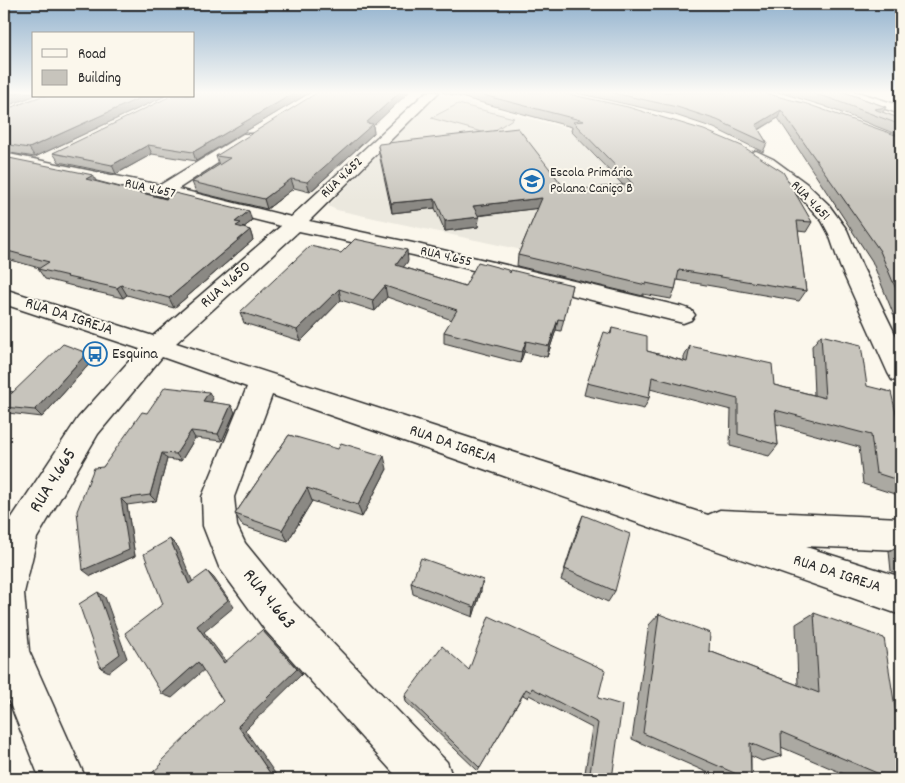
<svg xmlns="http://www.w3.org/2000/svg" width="905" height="783" viewBox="0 0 905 783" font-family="Dekko,sans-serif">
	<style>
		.built { fill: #ebe8de }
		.green { fill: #dddad0; stroke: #84827e }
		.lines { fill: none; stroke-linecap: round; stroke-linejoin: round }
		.minor-casing { stroke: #2b2b2b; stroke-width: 3 }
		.minor { fill: #fbf7ec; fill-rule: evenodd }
		.wall { fill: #aba9a2; stroke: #2b2b2b }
		.shaded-wall { fill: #8b8984; stroke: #2b2b2b }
		.building { fill: #c7c4bc; stroke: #2b2b2b }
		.labels { text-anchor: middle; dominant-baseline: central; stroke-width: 4; stroke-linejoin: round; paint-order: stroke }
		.far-poi-label { font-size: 14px; fill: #2b2b2b; stroke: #fbf7ec; text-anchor: start }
		.far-street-label { font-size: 14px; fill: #2b2b2b; stroke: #fbf7ec }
		.street-label { font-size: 16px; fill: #2b2b2b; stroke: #fbf7ec }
		.poi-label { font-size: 16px; fill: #2b2b2b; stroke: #fbf7ec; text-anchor: start }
		.near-street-label { font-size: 19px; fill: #2b2b2b; stroke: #fbf7ec }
	</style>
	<rect width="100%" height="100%" fill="#fbf7ec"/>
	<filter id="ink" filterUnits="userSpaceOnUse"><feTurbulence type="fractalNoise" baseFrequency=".02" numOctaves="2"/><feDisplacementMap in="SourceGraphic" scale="10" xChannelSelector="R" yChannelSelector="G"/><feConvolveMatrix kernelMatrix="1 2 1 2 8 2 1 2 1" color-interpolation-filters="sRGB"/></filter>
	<g filter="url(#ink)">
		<path class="built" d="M436,94l165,43 98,34 -131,89 -231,-50 -9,-4z"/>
		<path class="green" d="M458,104l56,14 -25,16 -58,-16z"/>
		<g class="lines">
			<g class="minor-casing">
				<g id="minor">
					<path d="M426,92h13l-130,129 104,22 270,64 8,3 4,5 -4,5 -8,3 -270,-68 -114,-24 -123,112 532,172 12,-5 181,8v32l-98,-4 98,31v38l-629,-220 -38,102 3,29 8,17 48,59 154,160 6,17h-54l-134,-149 -46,-63 -16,-41 -1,-29 45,-110 -85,-30 -64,77 -61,104 -13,55 5,58 57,128h-46l-36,-90v-156l5,-11 69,-104 62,-69 -136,-45v-15l149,47 128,-110 -119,-30 -158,-33v-10l156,32 83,-51h10l2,3 -2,3 -75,49 113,28z"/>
					<path d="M840,92h18l43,14v8l-59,-19z"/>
					<path d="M756,151l17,8 34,25 21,20 19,26 15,36 39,80v36l-9,-2 -4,-7 -48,-107 -11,-32 -7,-13 -27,-30 -45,-32 -2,-3 2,-3z"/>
				</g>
			</g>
			<use href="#minor" class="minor"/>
		</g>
		<g class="wall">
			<path d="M194,92h117l-115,69 -44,-7 -36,20 -57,-12 -6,-9z"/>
			<path d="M442,92h117l253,130 -6,10 -8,-1 8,60 -7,10 -122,-21 -2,9 -4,10 -28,-5v2l-126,-30 1,-11 20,-47 -60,8 1,1 -1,10 -33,4 -10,-23 -43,5 -13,-59 -1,-8 185,40 11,4 49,-5 -52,-54 1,-4z"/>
			<path d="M572,92h189l140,45v196l-29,-72 -94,-143 -19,12 8,13 -4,9 -49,-24 -39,-13z"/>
			<path d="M771,92h73l42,15 -4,5 19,7v17l-77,-30 -42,-13z"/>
			<path d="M42,96h123l-130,61 -31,-5v-42z"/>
			<path d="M373,126l1,7 -64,59 -16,-4 -27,21 -71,-17 -4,-10 27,-17 -3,-9z"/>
			<path d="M4,157l248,64 -9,7 7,2 3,10 -79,68 -47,-13 -4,3 -49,-11 -1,-1 -28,-7 -7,-10 1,-1 -35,-10z"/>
			<path d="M341,253l67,8 -5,6 62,19 45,-13 62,12 -11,46 -5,-1 -9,27 -23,-5 -4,11 -76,-20v-11l8,-12 -65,-23 -12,14 -34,-11 -40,41 -57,-18 -4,-11z"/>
			<path d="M612,328l35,23 37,10v-4l6,-11 84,39 40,10 -2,-49 9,-11 46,51 34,48v62l-38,-12 -4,-37 -83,-23 2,21 -9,11 -39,-10 1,-36 -81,-21 -1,9 -5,11 -60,-14 3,-12 23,-49z"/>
			<path d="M87,353l6,7 -51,57 -34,-4 -4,6v-28l9,1z"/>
			<path d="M213,399l-3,3 25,10 -13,29 -27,-3 -14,23 -14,-2 -11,42 -29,4 8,51 -44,20 12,-109 44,-54z"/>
			<path d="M289,435l98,34 -25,48 -50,-16 -24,40 -45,-15 -8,-12z"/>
			<path d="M583,515l32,76 -7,11 -47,-22 17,-53z"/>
			<path d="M898,546h3v29l-10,-4 -2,-20z"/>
			<path d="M411,583l70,8 -8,26 -60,-23z"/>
			<path d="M814,613l87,166h-45l-75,-32 1,9 -20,5 -11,-5v23h-29l-90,-40 17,-114 10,-11 50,37 89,34 -2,-61z"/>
			<path d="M469,670l129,28 14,81h-28l8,-51 -63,-33 -1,3 -5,-3 -45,76 -72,-69 -1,-6z"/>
		</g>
		<g class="shaded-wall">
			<path d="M19,92h15v4l-30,11v-10z"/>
			<path d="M296,92h15l-115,69 -3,-9z"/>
			<path d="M400,92h9l-36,34 1,7 -64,59 -3,-10 59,-59z"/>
			<path d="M144,96h21l-130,61 -6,-9z"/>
			<path d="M886,107l-5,8 -7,-6z"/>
			<path d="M781,110l-3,8 -25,15 3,-8z"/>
			<path d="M148,145l4,9 -36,20 -4,-9z"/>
			<path d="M93,175l5,10 -12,-6z"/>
			<path d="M291,179l3,9 -27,21 -3,-10z"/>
			<path d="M542,198l-1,10 -68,8v-10z"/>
			<path d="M435,199v9l-43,5 -1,-10z"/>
			<path d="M249,211l3,10 -9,7 -3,8 -5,-14z"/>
			<path d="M479,217l-1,10 -33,4v-10z"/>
			<path d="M250,230l3,10 -79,68 -5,-10z"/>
			<path d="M407,250l1,11 -11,15 -1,-11z"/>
			<path d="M121,285l6,10 -4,3 -6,-10z"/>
			<path d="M385,286l2,11 -12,14 -2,-11z"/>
			<path d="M339,289l2,11 -40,41 -4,-11z"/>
			<path d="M558,319l-2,11 -9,27 2,-11z"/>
			<path d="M526,341l-2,11 -4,11 2,-11z"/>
			<path d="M87,353l6,7 -51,57 -7,-7z"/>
			<path d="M209,392l4,7 -6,9 -4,-7z"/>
			<path d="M231,405l4,7 -13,29 -4,-7z"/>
			<path d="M4,409l4,4 -4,6z"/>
			<path d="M191,431l4,7 -14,23 -5,-7z"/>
			<path d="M162,453l5,6 -11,42 -6,-6z"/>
			<path d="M384,456l3,13 -25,48 -4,-12z"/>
			<path d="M307,488l5,13 -24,40 -6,-11z"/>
			<path d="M121,499l6,6 8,51 -44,20 -8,-6z"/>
			<path d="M170,539l8,8 19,45 -8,-8z"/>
			<path d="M207,571l7,7 20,29 -30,25 28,37 -8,-6 -27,-37z"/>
			<path d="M483,580l-2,11 -8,26 1,-10z"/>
			<path d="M98,592l7,5 22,61 -18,14 -8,-4z"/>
			<path d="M262,630l40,44 -57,56 34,49h-5l-36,-53z"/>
			<path d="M198,662l8,6 -34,30 -10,-4z"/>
		</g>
		<g class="building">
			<path d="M4,92h15l-15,5z"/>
			<path d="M194,92h102l-103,60 -45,-7 -36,20 -59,-12 118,-57h23z"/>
			<path d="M318,92h82l-34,31 7,1 -66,58 -16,-3 -27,20 -72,-17 38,-24 -14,-2z"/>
			<path d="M471,92h88l69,15 76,23 38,16 41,26 29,50 -15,-1 9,70 -127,-21 -4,19 -29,-6v2l-128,-30 24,-57 -69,8 6,11 -34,4 -10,-22 -44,4 -13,-57 1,-2 139,-16 45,58 11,4 59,-6 -60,-62 11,-1z"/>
			<path d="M609,92h152l46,12 94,33v164l-21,-50 -99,-141 -25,15 11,18 -50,-23 -40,-13z"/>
			<path d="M807,92h37l42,15 -12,2 27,10v6l-72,-27z"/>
			<path d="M42,96h102l-115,52 -25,-4v-34z"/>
			<path d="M4,157l89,18 -7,4 80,20 9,-6 74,18 -14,11 6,1 -5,3 14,4 -81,68 -48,-13 -4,3 -50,-11 1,-1 -30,-7 11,-7 -45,-12z"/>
			<path d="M355,239l52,11 -11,15 69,21 13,-24 30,8 2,3 1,-3 61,15 -8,35 -6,-1 -9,27 -23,-5 -4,11 -78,-20 13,-22 -72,-24 -12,14 -34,-11 -42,41 -57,-18 70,-66 31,7z"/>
			<path d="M612,328l35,8v15l40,11 3,-16 82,18 2,21 51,13 -4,-63 40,10 6,41 24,6 10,42v47l-25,-8 -5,-38 -96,-25 3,35 -40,-11v-35l-86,-22 -3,21 -62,-15 17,-51 7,2z"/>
			<path d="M63,344l24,9 -52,57 -31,-3v-16l9,1 -2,2z"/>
			<path d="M165,387l44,5 -6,9 28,4 -13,29 -27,-3 -15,23 -14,-1 -12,42 -29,4 8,51 -46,20 -6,-59 17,-43 9,-1 39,-55 5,1z"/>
			<path d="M289,435l49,14 3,-6 43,13 -26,49 -51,-17 -25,42 -47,-16z"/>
			<path d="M583,515l47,19 -15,57 -50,-22z"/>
			<path d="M170,539l19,45 18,-13 21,29 -31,26 27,37 38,-33 35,39 -59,57 36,53h-129l17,-15 -2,-2 63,-61 -25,-39 -36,32 -37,-61 38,-29 -19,-50z"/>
			<path d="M898,546h3v20l-1,-1z"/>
			<path d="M421,558l62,22 -9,27 -63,-24z"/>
			<path d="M98,592l22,62 -19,14 -22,-64z"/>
			<path d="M814,613l70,25 16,101 1,1v39h-10l-110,-47 1,24 -32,-13 1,36h-3l-105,-46 16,-119 51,19 -1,18 110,42z"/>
			<path d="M489,616l116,54 -7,28 24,7 -10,74h-23l9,-56 -66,-35 -1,4 -5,-3 -46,79 -75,-72 37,-50 27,24z"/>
			<path d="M357,773l5,6h-10z"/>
		</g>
	</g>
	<linearGradient id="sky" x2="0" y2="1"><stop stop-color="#92b2ce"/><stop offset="0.46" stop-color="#fdfbf6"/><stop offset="1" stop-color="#fdfbf6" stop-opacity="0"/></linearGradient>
	<rect width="905" height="201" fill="url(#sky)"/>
	<defs>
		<g id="school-ring" transform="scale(1.25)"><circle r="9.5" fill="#fbf7ec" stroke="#1f6fb2" stroke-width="1.5"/><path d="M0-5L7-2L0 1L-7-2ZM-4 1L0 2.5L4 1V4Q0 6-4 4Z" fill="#1f6fb2"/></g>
		<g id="bus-ring" transform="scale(1.25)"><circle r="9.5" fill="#fbf7ec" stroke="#1f6fb2" stroke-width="1.5"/><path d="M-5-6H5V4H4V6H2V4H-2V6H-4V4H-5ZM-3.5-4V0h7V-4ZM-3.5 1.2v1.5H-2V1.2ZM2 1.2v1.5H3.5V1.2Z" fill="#1f6fb2"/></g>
	</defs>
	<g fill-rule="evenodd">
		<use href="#school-ring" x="532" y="181"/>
		<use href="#bus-ring" x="95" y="354"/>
	</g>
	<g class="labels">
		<g class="far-poi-label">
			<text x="550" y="173">Escola Primária<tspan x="550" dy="16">Polana Caniço B</tspan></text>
		</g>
		<g class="far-street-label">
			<text transform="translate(342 178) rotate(-44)">RUA 4.652</text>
			<text transform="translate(150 189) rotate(12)">RUA 4.657</text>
			<text transform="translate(810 201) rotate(46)">RUA 4.651</text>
			<text transform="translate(446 257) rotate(13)">RUA 4.655</text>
		</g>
		<g class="street-label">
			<text transform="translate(226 285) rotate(-42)">RUA 4.650</text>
			<text transform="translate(69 317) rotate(18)">RUA DA IGREJA</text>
			<text transform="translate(453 445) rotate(19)">RUA DA IGREJA</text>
			<text transform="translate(837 574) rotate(18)">RUA DA IGREJA</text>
		</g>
		<g class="poi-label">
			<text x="112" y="354">Esquina</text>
		</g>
		<g class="near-street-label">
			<text transform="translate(54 481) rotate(-58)">RUA 4.665</text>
			<text transform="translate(268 600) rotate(51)">RUA 4.663</text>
		</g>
	</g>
	<rect width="905" height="783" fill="none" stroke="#fbf7ec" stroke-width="20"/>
	<rect x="10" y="10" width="885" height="763" fill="none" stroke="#2b2b2b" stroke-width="2" filter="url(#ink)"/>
	<rect x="32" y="32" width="162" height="65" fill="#fbf7ec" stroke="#a8a59f"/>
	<rect x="42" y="49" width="25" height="8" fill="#fbf7ec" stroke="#a8a59f"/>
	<text x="78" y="58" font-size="15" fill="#2b2b2b">Road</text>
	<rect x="42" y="70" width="25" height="15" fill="#c7c4bc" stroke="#a8a59f"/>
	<text x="78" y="82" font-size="15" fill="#2b2b2b">Building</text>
</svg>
